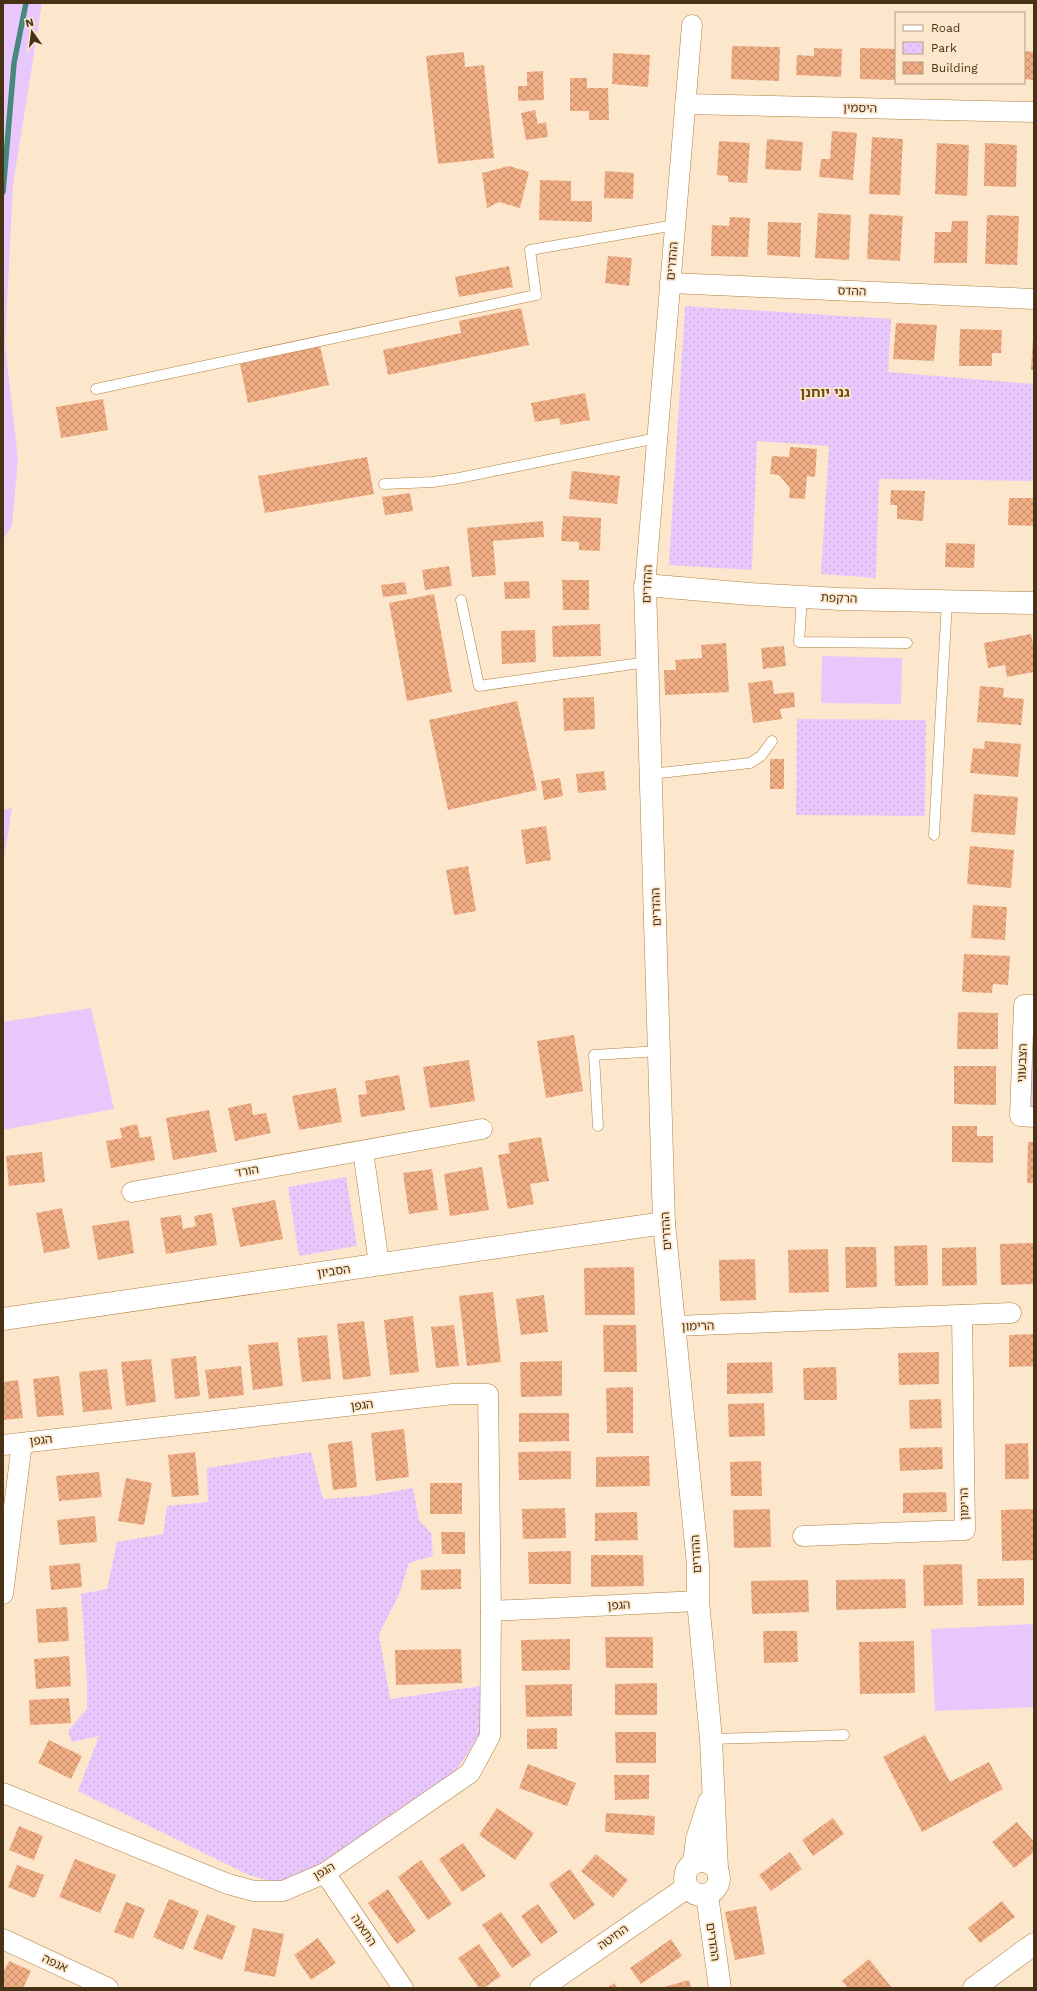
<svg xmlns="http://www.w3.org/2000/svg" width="1037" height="1991" viewBox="0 0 1037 1991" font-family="'Work Sans','Noto Sans Hebrew',sans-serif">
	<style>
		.green { fill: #e8c8fc }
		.park { fill: url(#park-dots) }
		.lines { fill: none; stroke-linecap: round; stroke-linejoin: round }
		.stream { stroke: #46887e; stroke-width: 5.5 }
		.building { fill: url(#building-cross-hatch) }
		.service-casing { stroke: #b1803d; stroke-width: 11 }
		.minor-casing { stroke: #b1803d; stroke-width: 21 }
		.tertiary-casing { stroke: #b1803d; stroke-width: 23 }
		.secondary-casing { stroke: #b1803d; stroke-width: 23 }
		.service { stroke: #fff; stroke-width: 10 }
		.minor { stroke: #fff; stroke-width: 20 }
		.tertiary { stroke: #fff; stroke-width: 22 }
		.secondary { stroke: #fff; stroke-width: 22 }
		.labels { text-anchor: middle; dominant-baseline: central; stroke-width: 3.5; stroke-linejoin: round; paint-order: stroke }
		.street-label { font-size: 12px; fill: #473216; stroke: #fce7cd }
		.quarter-label { font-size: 14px; font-weight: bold; fill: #6f4b15; stroke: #fce7cd }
	</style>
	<defs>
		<pattern id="park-dots" width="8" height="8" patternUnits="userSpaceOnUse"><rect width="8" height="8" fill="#e8c8fc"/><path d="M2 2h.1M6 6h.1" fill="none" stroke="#c8acd7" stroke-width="1.8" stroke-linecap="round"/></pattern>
		<pattern id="building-cross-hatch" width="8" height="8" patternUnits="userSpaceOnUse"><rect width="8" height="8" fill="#f1ae85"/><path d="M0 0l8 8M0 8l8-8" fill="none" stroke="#c58e6c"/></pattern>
	</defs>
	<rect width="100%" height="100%" fill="#fce7cd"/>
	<g class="green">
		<path d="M3,3h39l-29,182 -8,159 13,115 -6,67 -9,13z"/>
		<path d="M822,656l80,2 -1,46 -80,-1z"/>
		<path d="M12,808l-9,56v-54z"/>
		<path d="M91,1008l23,101 -111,21v-108z"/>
		<path d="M1034,1624v83l-99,4 -4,-82z"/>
	</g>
	<g class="park">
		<path d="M685,306l206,13 -3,53 146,12v97l-155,-2 -3,99 -55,-4 8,-128 -72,-5 -5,129 -83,-5z"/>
		<path d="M797,719l129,1 -1,96 -129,-1z"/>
		<path d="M1033,1014h1v93h-5z"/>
		<path d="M346,1177l11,69 -58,10 -11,-69z"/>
		<path d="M311,1452l12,47 44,-3 46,-8 6,32 12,13 2,23 -24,7 -10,32 -20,39 11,65 91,-13v46l-27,42 -136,93 -40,16 -29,-8 -171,-84 21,-55 -27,6 -4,-11 19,-22v-28l-6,-87 26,-5 10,-47 46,-8 4,-28 41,-4 -1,-34z"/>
	</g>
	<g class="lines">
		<path class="stream" d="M3,192l11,-129 12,-60"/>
	</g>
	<g class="building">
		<path d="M732,46l48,1 -1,34 -48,-2z"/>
		<path d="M814,48l28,1 -1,28 -45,-2 1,-20 17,1z"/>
		<path d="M860,48l36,1v31l-36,-1z"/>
		<path d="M1024,51l10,1v28l-10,-1z"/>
		<path d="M464,52l1,15 19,-2 10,93 -56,6 -12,-108z"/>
		<path d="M613,53l37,2 -2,32 -36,-3z"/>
		<path d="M543,71l1,29 -26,1v-15h9v-14z"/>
		<path d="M570,78h17v10h21l1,32h-20v-9h-19z"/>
		<path d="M535,110l3,14 8,-2 2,15 -22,3 -5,-27z"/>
		<path d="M832,131l25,2 -4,47 -34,-3 2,-18h9z"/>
		<path d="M872,137l31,2 -3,56 -31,-1z"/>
		<path d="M767,139l36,3 -2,29 -36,-2z"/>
		<path d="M719,141l31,2 -3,40 -19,-1v-6l-11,-1z"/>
		<path d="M937,143l32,2 -2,51 -32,-2z"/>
		<path d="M985,143l32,2 -1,42 -32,-1z"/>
		<path d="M509,166l20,6 -9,36 -21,-6 -12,6 -5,-35z"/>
		<path d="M605,171l29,2 -1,26 -29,-1z"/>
		<path d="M540,180l31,1v20h21v21l-53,-2z"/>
		<path d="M818,213l33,2 -2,45 -34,-2z"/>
		<path d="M869,214l34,2 -3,45 -33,-2z"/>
		<path d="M987,215l32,1 -2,49 -32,-1z"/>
		<path d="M730,217l20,1 -2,39 -37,-1 1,-31 17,1z"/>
		<path d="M952,221h16l-1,42h-33l1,-31h16z"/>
		<path d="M768,222l33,1 -1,34 -33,-2z"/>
		<path d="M608,256l24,2 -3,28 -24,-3z"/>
		<path d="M509,266l4,21 -54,10 -4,-20z"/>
		<path d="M521,308l8,37 -141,30 -5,-25 78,-17 -2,-12z"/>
		<path d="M896,323l41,2 -3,36 -41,-2z"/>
		<path d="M960,329l42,1 -1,23h-9v13h-33z"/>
		<path d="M1033,338h1v32h-3z"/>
		<path d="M320,346l9,39 -81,18 -8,-39z"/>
		<path d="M585,393l5,27 -29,5 -2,-7 -24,4 -4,-19z"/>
		<path d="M103,399l5,31 -47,8 -5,-31z"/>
		<path d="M790,447l27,2 -2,28 -8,-1 -2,23 -16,-1 1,-10 -11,-13 -9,-1 2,-18 17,1z"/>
		<path d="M367,457l7,37 -109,19 -7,-37z"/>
		<path d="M572,471l48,5 -3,28 -48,-5z"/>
		<path d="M891,490l34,1 -2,30 -26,-2v-14h-7z"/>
		<path d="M410,493l3,18 -28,4 -3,-18z"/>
		<path d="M1009,498h25v28l-26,-1z"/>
		<path d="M563,516l38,2 -1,33 -21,-1v-8l-18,-1z"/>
		<path d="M543,521l1,16 -51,4 3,34 -24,2 -5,-49z"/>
		<path d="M946,543l29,1 -1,24 -29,-1z"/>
		<path d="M449,566l3,20 -27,4 -3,-20z"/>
		<path d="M562,580h27v30h-26z"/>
		<path d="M529,581l1,17 -25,1 -1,-17z"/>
		<path d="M405,582l2,12 -24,3 -2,-12z"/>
		<path d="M434,594l18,98 -45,9 -18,-98z"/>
		<path d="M600,624l1,32 -48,1 -1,-31z"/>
		<path d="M535,630l1,32 -34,2 -1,-33z"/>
		<path d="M1031,634l3,14v24l-27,5 -2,-12 -17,3 -4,-25z"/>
		<path d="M726,643l3,49 -64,3 -1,-25h12l-1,-10 27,-2 -1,-13z"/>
		<path d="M784,646l2,20 -23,3 -2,-21z"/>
		<path d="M772,680l2,14 20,-2 1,15 -15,2 2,10 -29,4 -5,-40z"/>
		<path d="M980,686l24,2 -1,9 21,2 -3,26 -44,-3z"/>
		<path d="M594,697l1,32 -31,2 -1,-33z"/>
		<path d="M517,701l20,89 -89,20 -19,-90z"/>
		<path d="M985,741l36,3 -3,33 -48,-4 3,-25 11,1z"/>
		<rect x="770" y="759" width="14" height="30"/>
		<path d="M604,771l2,19 -28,3 -2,-19z"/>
		<path d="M560,778l3,18 -19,4 -3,-19z"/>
		<path d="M974,794l44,3 -3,38 -44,-3z"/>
		<path d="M546,826l5,34 -25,4 -5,-34z"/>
		<path d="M970,846l44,4 -3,38 -44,-4z"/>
		<path d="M468,866l8,45 -22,4 -8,-45z"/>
		<path d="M973,905l34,2 -2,33 -34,-2z"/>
		<path d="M964,954l46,2 -2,29 -15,-1 -1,9 -30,-1z"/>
		<path d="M958,1012l40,1v36h-41z"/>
		<path d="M574,1035l9,56 -37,7 -9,-57z"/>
		<path d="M469,1060l6,41 -45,7 -7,-41z"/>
		<path d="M954,1066h42v39l-42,-1z"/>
		<path d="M399,1075l6,35 -44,7 -3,-22 9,-1 -2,-13z"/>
		<path d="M336,1088l6,34 -43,8 -7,-34z"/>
		<path d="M251,1103l2,12 13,-2 5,20 -36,8 -7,-33z"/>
		<path d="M209,1110l8,42 -44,8 -7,-42z"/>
		<path d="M137,1124l3,14 11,-2 4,24 -44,8 -5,-27 16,-3 -2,-10z"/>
		<path d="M952,1126h25v10h16v27l-41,-1z"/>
		<path d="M541,1137l8,44 -19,3 4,20 -26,5 -10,-54 12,-2 -2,-10z"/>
		<path d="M1028,1142h6v41h-7z"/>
		<path d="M42,1152l3,30 -36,4 -3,-30z"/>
		<path d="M482,1167l7,43 -39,6 -6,-42z"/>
		<path d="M432,1169l6,41 -29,4 -6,-41z"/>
		<path d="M275,1200l8,39 -43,8 -8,-39z"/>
		<path d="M62,1208l8,40 -26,5 -8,-40z"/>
		<path d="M212,1213l5,32 -51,9 -6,-36 21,-3 2,14 13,-3 -2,-10z"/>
		<path d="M129,1220l5,33 -36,7 -6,-34z"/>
		<path d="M1033,1243l1,41 -33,1 -1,-41z"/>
		<path d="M927,1245l1,40 -33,1 -1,-40z"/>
		<path d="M845,1247h31l1,40 -31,1z"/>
		<path d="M976,1247l1,38 -35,1v-38z"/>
		<path d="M828,1249l1,43 -40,1 -1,-43z"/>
		<path d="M755,1259l1,41 -36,1 -1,-41z"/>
		<path d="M634,1267l1,48h-50l-1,-47z"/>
		<path d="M493,1292l8,70 -34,4 -8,-70z"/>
		<path d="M544,1295l4,37 -27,3 -5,-36z"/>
		<path d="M413,1316l6,56 -29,3 -6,-55z"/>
		<path d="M364,1321l7,55 -28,4 -6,-56z"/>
		<path d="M454,1325l5,41 -23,2 -5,-41z"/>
		<path d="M603,1325h33l1,47h-33z"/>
		<path d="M1034,1334v32l-25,1v-32z"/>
		<path d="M327,1335l4,44 -29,3 -5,-44z"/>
		<path d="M278,1342l5,44 -30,4 -5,-45z"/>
		<path d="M939,1352v32l-40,1 -1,-32z"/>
		<path d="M196,1356l4,40 -25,3 -4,-40z"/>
		<path d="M151,1359l5,43 -30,4 -5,-44z"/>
		<path d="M562,1361v35l-41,1 -1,-35z"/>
		<path d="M772,1362l1,31 -46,1v-31z"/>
		<path d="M241,1366l3,29 -35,4 -4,-29z"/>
		<path d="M836,1367l1,33h-33l-1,-32z"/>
		<path d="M107,1369l5,40 -29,3 -4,-40z"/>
		<path d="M59,1376l5,39 -27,2 -4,-38z"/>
		<path d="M18,1380l5,38 -20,2v-38z"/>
		<path d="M633,1387v46h-26l-1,-45z"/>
		<path d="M941,1399l1,29 -32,1 -1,-29z"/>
		<path d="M764,1403l1,33 -36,1 -1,-33z"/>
		<path d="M519,1413h50v28l-50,1z"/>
		<path d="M404,1429l5,48 -33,4 -5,-48z"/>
		<path d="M352,1441l5,46 -24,3 -5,-46z"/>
		<path d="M1028,1443l1,36h-24v-35z"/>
		<path d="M942,1447l1,22 -43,2 -1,-23z"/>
		<path d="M571,1451v28l-52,1 -1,-28z"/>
		<path d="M195,1452l4,43 -27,2 -4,-42z"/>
		<path d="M649,1456l1,30 -54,1v-30z"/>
		<path d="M761,1461l1,35h-31l-1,-34z"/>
		<path d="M99,1472l3,25 -43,4 -3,-25z"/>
		<path d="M126,1478l26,5 -8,42 -26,-4z"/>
		<rect x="430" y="1483" width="32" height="31"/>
		<path d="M946,1492l1,20 -44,1v-20z"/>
		<path d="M565,1508l1,30 -43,1 -1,-30z"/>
		<path d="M770,1509l1,38 -37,1 -1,-38z"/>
		<path d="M1034,1509v51l-32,1 -1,-51z"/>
		<path d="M637,1512l1,28 -43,1v-28z"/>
		<path d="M95,1516l2,26 -37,3 -3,-25z"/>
		<path d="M441,1532h24v22h-23z"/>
		<path d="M571,1551v33h-42l-1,-32z"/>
		<path d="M591,1555h52l1,31 -53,1z"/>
		<path d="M80,1563l2,24 -31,3 -2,-24z"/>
		<path d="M962,1564l1,41 -39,1 -1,-41z"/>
		<path d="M461,1569v20l-40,1v-20z"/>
		<path d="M1024,1578v27l-46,1 -1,-27z"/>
		<path d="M905,1579l1,29 -70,2v-30z"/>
		<path d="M808,1580l1,32 -57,2 -1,-33z"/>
		<path d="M67,1607l2,34 -31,2 -2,-34z"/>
		<path d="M763,1631h34l1,31 -34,1z"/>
		<path d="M605,1637h48v31h-47z"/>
		<path d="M570,1639v31l-48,1 -1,-31z"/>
		<path d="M914,1641l1,52 -55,1 -1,-52z"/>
		<path d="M461,1649l1,34 -66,2 -1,-35z"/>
		<path d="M69,1656l2,30 -35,3 -2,-30z"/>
		<path d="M657,1683v32h-42v-31z"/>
		<path d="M572,1684v32l-46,1 -1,-32z"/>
		<path d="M69,1698l2,25 -41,2 -1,-25z"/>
		<path d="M557,1728v21h-30v-20z"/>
		<path d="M615,1732h41v31h-40z"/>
		<path d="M925,1735l25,47 39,-20 14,27 -81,43 -39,-75z"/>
		<path d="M49,1740l33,16 -11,23 -33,-16z"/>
		<path d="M528,1764l48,19 -9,23 -48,-18z"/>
		<path d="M614,1775h35v24l-34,1z"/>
		<path d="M497,1808l37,25 -19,27 -36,-25z"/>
		<path d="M606,1813l49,3 -1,19 -49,-3z"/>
		<path d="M833,1818l11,16 -31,22 -11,-16z"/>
		<path d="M1017,1822l17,20v10l-20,16 -22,-26z"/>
		<path d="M19,1826l24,10 -9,24 -25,-10z"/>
		<path d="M463,1843l23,33 -24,16 -23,-33z"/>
		<path d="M790,1852l12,17 -31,22 -12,-16z"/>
		<path d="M596,1854l32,26 -15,18 -32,-27z"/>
		<path d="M75,1859l41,16 -16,38 -41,-16z"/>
		<path d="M421,1860l31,44 -24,16 -30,-43z"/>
		<path d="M17,1865l27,10 -9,23 -27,-11z"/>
		<path d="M570,1869l25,36 -21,15 -25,-36z"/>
		<path d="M388,1889l28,42 -19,13 -29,-41z"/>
		<path d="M169,1899l30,12 -16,39 -30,-13z"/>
		<path d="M1002,1901l13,16 -35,26 -12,-15z"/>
		<path d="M126,1902l19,7 -12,30 -19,-7z"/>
		<path d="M538,1904l20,28 -17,12 -20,-28z"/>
		<path d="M756,1906l9,48 -30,6 -10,-48z"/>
		<path d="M501,1912l30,43 -19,13 -30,-43z"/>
		<path d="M207,1914l29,12 -14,34 -29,-11z"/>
		<path d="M253,1928l31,6 -9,43 -31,-6z"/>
		<path d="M318,1938l18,25 -25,17 -17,-25z"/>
		<path d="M671,1939l11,17 -41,28 -11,-16z"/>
		<path d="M479,1944l22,32 -17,12h-5l-21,-30z"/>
		<path d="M869,1959l23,29h-44l-6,-7z"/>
		<path d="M9,1961l22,10 -8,17h-20v-15z"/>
		<path d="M689,1980l2,8h-27v-1z"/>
		<path d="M614,1983l4,5h-11z"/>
	</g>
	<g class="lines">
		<g class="service-casing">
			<g id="service">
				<path d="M96,389l440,-94 -6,-45 145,-25"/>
				<path d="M384,484l49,-2 26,-4 198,-40"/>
				<path d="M802,597l-3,45 108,1"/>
				<path d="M461,600l18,86 168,-24"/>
				<path d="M651,774l99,-11 11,-7 11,-15"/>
				<path d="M934,835l13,-234"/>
				<path d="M598,1126l-4,-71 65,-4"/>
				<path d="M711,1739l133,-4"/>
			</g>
		</g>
		<g class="minor-casing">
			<g id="minor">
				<path d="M685,104l349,8"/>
				<path d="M670,283l364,16"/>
				<path d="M645,585l47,-560"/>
				<path d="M1034,1005h-10l-4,111 14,1"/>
				<path d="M363,1151l16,113"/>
				<path d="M132,1192l350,-63"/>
				<path d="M674,1326l337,-13"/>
				<path d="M3,1445l450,-51h35l3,217 -1,125 -20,37 -145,100 -42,18h-29l-26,-7 -225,-91"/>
				<path d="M803,1536l162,-6 -3,-215"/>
				<path d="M3,1594l19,-151"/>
				<path d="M491,1611l207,-10"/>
				<path d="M325,1873l78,115"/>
				<path d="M3,1939l105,49"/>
			</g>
		</g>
		<g class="tertiary-casing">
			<g id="tertiary">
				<path d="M3,1319l661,-96"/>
				<path d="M707,1895l13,93"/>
				<path d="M974,1988l60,-44"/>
			</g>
		</g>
		<g class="secondary-casing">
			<g id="secondary">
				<circle cx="702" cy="1878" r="17"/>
				<path d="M694,1863l3,-24 12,-37"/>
				<path d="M717,1869l-6,-130 -13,-138v-36l-34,-342 -19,-638 105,9 90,5 194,4"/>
				<path d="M541,1988l145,-100"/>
			</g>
		</g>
		<use href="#service" class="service"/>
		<use href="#minor" class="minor"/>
		<use href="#tertiary" class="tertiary"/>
		<use href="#secondary" class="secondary"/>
	</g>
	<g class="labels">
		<g class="street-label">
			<text transform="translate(860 108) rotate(1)">היסמין</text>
			<text transform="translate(672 261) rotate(-85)">ההדרים</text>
			<text transform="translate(852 291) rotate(2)">ההדס</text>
			<text transform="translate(647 584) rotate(-88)">ההדרים</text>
			<text transform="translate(839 598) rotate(2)">הרקפת</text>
			<text transform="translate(656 907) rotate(-92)">ההדרים</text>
			<text transform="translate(1022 1063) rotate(-88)">הצבעוני</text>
			<text transform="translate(247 1171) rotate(-10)">הורד</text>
			<text transform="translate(666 1231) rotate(-94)">ההדרים</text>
			<text transform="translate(334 1271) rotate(-8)">הסביון</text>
			<text transform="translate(698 1326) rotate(-2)">הרימון</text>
			<text transform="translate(362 1405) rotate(-7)">הגפן</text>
			<text transform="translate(41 1440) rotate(-6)">הגפן</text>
			<text transform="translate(964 1504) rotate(-91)">הרימון</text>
			<text transform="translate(696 1554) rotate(-94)">ההדרים</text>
			<text transform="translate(619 1605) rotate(-3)">הגפן</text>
			<text transform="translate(324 1871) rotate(-29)">הגפן</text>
			<text transform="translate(364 1930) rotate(56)">התאנה</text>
			<text transform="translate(613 1937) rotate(-35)">החיטה</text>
			<text transform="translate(713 1942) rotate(82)">ההדרים</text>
			<text transform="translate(55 1963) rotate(25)">אנפה</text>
		</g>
		<g class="quarter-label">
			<text x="825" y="392">גני יוחנן</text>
		</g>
	</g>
	<rect width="1037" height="1991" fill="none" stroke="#473216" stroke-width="8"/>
	<rect x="895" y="12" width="130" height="72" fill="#fce7cd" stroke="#b49f84"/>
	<rect x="903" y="25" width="20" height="6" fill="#ffffff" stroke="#b49f84"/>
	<text x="931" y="32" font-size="12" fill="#473216">Road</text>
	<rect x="903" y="42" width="20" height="12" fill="url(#park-dots)" stroke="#b49f84"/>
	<text x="931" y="52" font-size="12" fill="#473216">Park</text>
	<rect x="903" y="62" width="20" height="12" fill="url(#building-cross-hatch)" stroke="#b49f84"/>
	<text x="931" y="72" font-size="12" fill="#473216">Building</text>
	<g transform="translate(32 32) rotate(346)" stroke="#fce7cd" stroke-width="3" paint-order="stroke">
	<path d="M0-3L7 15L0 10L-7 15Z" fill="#473216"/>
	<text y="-6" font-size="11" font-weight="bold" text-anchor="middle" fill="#473216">N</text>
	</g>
</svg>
